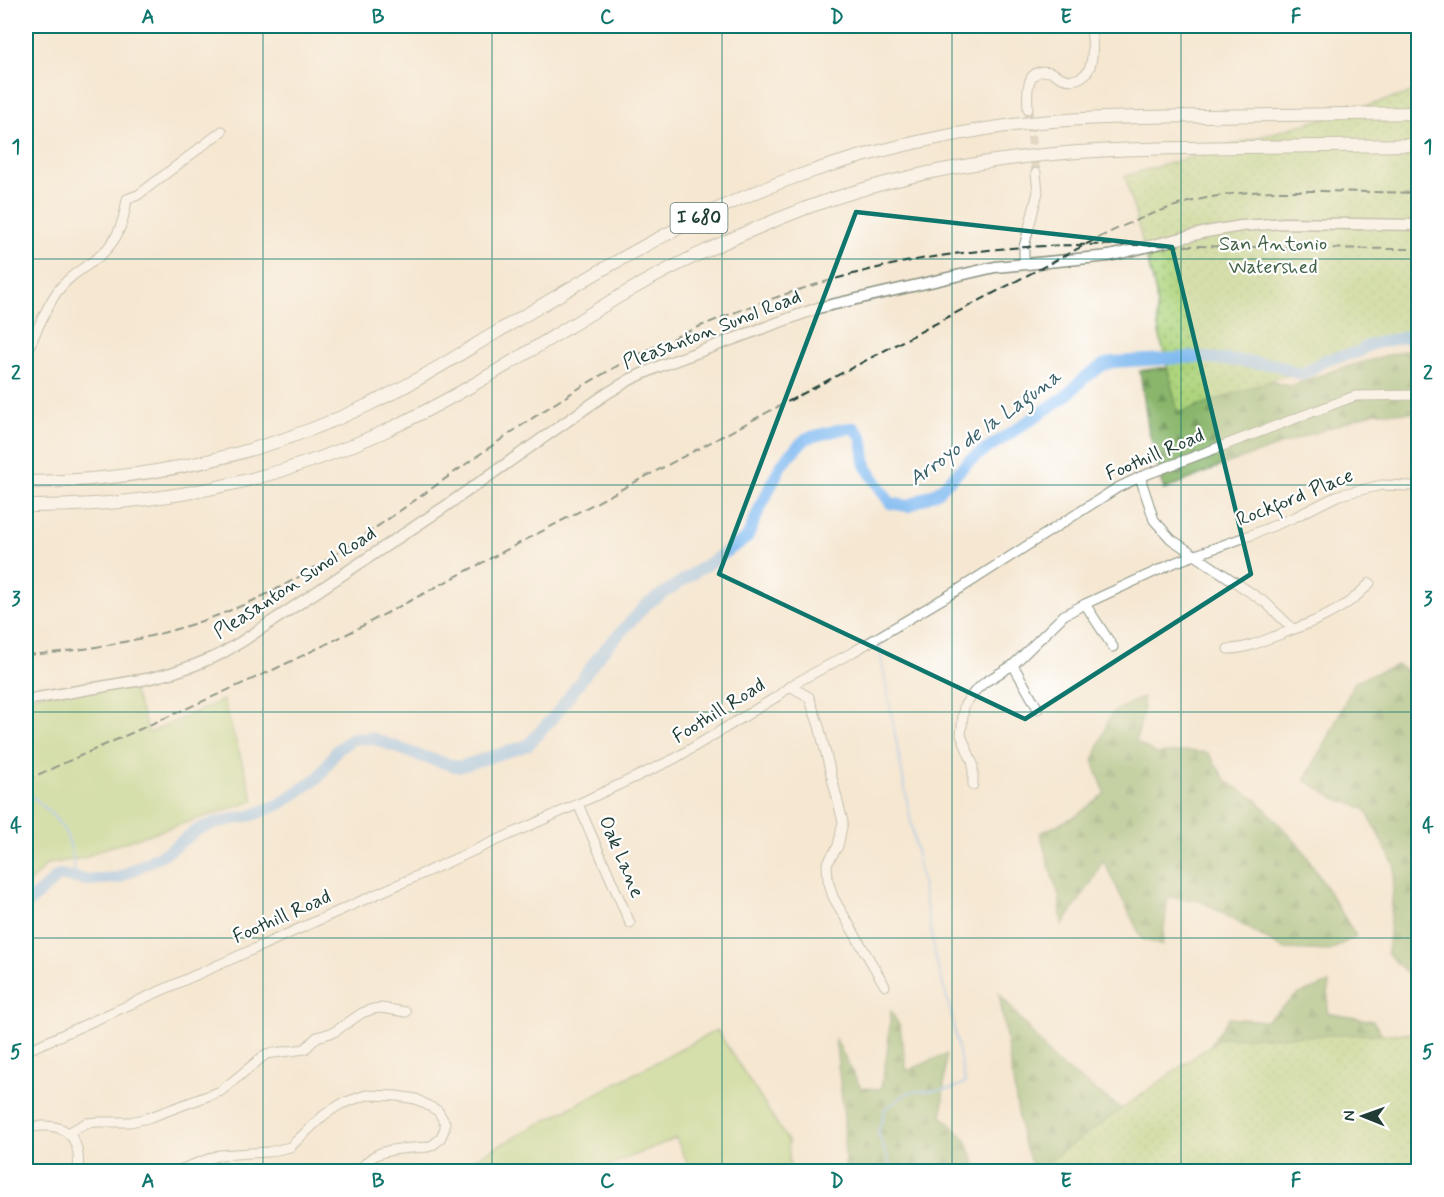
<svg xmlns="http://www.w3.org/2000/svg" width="1444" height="1197" viewBox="0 0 1444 1197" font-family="Mynerve,sans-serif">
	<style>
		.grass { fill: #aed47d; stroke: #668858; stroke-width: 1.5 }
		.forest { fill: url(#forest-firs); stroke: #547a50; stroke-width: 1.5 }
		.park { fill: url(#park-dots); stroke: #668858; stroke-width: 1.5 }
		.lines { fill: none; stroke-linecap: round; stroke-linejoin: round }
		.stream { stroke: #7fb9f0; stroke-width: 2 }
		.river { stroke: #7fb9f0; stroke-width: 12 }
		.minor-tunnel { stroke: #cac5b2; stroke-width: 9; stroke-dasharray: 9 4.5; stroke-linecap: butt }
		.minor-casing { stroke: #8a9282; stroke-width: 11 }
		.major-casing { stroke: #8a9282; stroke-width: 13 }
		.highway-casing { stroke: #8a9282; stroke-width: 14 }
		.minor { stroke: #fff; stroke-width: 9 }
		.major { stroke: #fff; stroke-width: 10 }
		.highway { stroke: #fff; stroke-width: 12 }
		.rail { stroke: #1f3d34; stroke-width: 2; stroke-dasharray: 9 4.5; stroke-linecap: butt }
		.marked { fill: none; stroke: #0f766e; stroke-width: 4.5; stroke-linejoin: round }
		.grid { fill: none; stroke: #0f766e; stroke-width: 1.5; stroke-opacity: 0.55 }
		.labels { text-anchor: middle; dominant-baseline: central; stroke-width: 4.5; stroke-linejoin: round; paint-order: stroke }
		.shield { fill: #fff; stroke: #627771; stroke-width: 1.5 }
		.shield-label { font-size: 18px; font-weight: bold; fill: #1f3d34 }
		.park-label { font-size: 20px; fill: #436346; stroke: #fff }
		.street-label { font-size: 20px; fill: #1f3d34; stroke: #fff }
		.water-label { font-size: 21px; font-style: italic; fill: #3c626c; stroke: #fff }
		.neatline { fill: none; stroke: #0f766e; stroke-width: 2 }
		.grid-label { font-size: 20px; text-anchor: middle; font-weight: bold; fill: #0f766e }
	</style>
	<defs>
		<pattern id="forest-firs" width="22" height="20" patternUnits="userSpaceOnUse" patternTransform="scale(1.5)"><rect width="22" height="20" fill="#8ab66c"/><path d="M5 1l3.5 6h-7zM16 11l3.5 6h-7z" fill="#70955a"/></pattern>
		<pattern id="park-dots" width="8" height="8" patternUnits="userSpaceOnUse" patternTransform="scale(1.5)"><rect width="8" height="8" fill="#aed47d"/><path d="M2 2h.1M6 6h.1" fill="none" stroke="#8dad67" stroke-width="1.8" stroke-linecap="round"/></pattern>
	</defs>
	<rect width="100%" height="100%" fill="#fff"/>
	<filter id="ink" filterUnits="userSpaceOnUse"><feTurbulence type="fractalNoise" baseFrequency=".0167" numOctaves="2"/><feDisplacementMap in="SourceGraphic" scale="12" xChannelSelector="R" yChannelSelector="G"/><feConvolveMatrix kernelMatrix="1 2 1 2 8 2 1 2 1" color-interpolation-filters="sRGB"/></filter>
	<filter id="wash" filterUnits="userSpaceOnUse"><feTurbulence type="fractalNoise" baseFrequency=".008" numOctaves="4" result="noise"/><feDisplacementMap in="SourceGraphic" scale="24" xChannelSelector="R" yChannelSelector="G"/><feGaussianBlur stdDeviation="1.35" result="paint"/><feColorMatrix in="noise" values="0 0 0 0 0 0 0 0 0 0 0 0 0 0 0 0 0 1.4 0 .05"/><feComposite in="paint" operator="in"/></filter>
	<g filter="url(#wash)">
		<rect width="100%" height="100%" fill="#f5e7d1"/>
		<g class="grass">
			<path d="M129,679l20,54 74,-33 31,101 -154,49 -16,8 -37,6 -21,22v-189z"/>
			<path d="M717,1030l71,111 2,30h-99l-15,-33 -80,33h-144l89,-48z"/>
		</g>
		<g class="forest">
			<path d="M1418,347v66l-43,-1 -152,53 -59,25 -16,-63 -8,-56 20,-3 57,1 73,17 45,-16z"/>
			<path d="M1397,665l21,13v306l-31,-31 8,-86 -30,-58 -30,-11 -31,-18 21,-36 30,-63z"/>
			<path d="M1143,697v15l-7,30 21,12 32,-3 19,2 18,28 31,19 46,50 53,86 -26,15 -46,-2 -83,-48 -33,-4 -6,49 -20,-7 -39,-79 -12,23 -29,43 -3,-31 -8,-22 -11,-40 36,-17 29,-23 -12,-32 18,-48z"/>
			<path d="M1329,983l-2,30 46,8 25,36 20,114 -218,-111 29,-42 37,3 31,-26z"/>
			<path d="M999,993l56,68 71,51 29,59h-121l-12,-33z"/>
			<path d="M891,1011l9,16 7,44 39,-17 -4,62 24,24 12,31h-133l-1,-54 -9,-79 26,50 20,1 7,-43z"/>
		</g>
		<g class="park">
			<path d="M1418,91v239l-240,83 -20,-85 -2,-35 -31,-117z"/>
			<path d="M1418,1033v138h-383l186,-133z"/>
		</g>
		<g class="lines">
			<g class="stream">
				<path d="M879,646l57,314 15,53 14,70 -14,6 -42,3 -24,17 -7,24 15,39"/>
				<path d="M26,791c33,29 47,39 49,87"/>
			</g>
			<path class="river" d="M26,905l33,-30 28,5 31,-2 51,-27 28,-21 18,-7 38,-8 27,-11 39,-27 18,-27 15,-11 20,-1 48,18 39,11 69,-22 28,-31 46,-62 45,-48 100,-66 12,-28 22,-45 15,-17 11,-10 35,-9 12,-1 8,9 4,30 24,36 18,3 31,-15 31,-31 96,-64 18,-18 19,-13 10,-3 85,-5 79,8 20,8 6,1 22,-14 34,-8 6,-5 8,-3 45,-10"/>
		</g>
	</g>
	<g filter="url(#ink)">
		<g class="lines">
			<path class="minor-tunnel" d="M1028,109l8,64"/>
			<g class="minor-casing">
				<g id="minor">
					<path d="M26,31l2,-5"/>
					<path d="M1028,109c-1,-16 -3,-42 22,-37 4,1 8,4 12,6 13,5 26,-1 29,-15 3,-12 1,-25 0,-37"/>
					<path d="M1024,263v-16l14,-55 -2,-19"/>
					<path d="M26,354c9,-19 19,-45 31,-62 9,-13 22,-21 35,-30 24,-17 31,-35 35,-63l11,-4 84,-64"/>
					<path d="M1140,477l14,43 17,19 95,64 27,26"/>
					<path d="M1085,604l28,43"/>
					<path d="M1228,649c16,0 30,-6 45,-12 27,-10 57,-20 80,-38 6,-5 12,-11 17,-16"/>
					<path d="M1013,665l25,44"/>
					<path d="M790,686l19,11 10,29 24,96 -5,24 -11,18 1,16 5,17 52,89"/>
					<path d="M973,785v-21l-12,-29 3,-29 10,-14 11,-10 28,-17 51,-50 21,-11 91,-42 75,-27 44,-18 44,-22 43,-10 28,1"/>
					<path d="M578,804l52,119"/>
					<path d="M26,1051l552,-247 96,-45 104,-63 12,-10 63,-34 108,-64 156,-100 23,-11 215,-81 63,-1"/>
					<path d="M26,1128c36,-7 56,4 52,44"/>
					<path d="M68,1133l18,-10 11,-1h33l18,-4 73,-27 45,-37 39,-5 12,-12 17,-5 28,-19 11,-4 8,-1 25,4"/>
					<path d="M174,1172l45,-17 49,-3 22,-5 34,-32 17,-11 25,-9 31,1 19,3 22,12 7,12v5l-5,11 -6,5 -6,3c-15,1 -39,1 -52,8 -8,4 -13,11 -18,17"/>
				</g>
			</g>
			<g class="major-casing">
				<path id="major" d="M26,700l121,-21 24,-6 24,-8 24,-10 22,-13 202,-134 163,-114 25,-15 29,-13 158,-58 177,-41 114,-11 97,-24 35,-6 44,-3 133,2"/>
			</g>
			<g class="highway-casing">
				<g id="highway">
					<path d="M26,482c118,-1 235,-26 342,-77 45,-21 87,-48 129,-73 97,-58 193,-118 301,-156 69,-24 142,-41 215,-51 63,-8 128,-8 191,-9 72,-1 143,-2 214,-3"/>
					<path d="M26,506c123,1 245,-22 357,-74 83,-38 159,-90 237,-136 59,-35 122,-63 186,-88 81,-30 173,-48 259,-55 59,-5 118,-5 177,-6 59,-1 118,-1 176,-2"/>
				</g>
			</g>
			<use href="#minor" class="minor"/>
			<use href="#major" class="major"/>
			<use href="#highway" class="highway"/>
			<g class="rail">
				<path d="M26,655c72,-5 143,-19 210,-47 56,-23 106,-57 155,-91 88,-61 174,-128 271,-174 92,-42 199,-78 300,-90 77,-10 154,-9 232,-7 75,1 150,3 224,3"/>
				<path d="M26,780l249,-111 72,-35 751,-396c40,-20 82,-37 126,-43 32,-5 65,-4 97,-4 33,1 65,1 97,2"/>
			</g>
		</g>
	</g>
	<path d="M0 0H1444V1197H0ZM856,212l316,35 79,327 -226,145 -306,-145z" fill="#f5e7d1" fill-opacity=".55" fill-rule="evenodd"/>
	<path class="marked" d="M856,212l316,35 79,327 -226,145 -306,-145z"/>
	<path class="grid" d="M263,26v1146M492,26v1146M722,26v1146M952,26v1146M1181,26v1146M26,259h1392M26,485h1392M26,712h1392M26,938h1392"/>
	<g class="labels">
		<rect class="shield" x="670.5" y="203" width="57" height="30" rx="4.5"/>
		<g class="shield-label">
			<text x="699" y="218">I 680</text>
		</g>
		<g class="park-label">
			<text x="1273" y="244">San Antonio<tspan x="1273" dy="23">Watershed</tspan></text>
		</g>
		<g class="street-label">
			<text transform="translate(712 330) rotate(-21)">Pleasanton Sunol Road</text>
			<text transform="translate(1155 455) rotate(-23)">Foothill Road</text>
			<text transform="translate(1295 498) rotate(-22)">Rockford Place</text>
			<text transform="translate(295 583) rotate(-33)">Pleasanton Sunol Road</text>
			<text transform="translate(719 711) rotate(-32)">Foothill Road</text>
			<text transform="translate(621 857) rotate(67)">Oak Lane</text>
			<text transform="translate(282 917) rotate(-24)">Foothill Road</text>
		</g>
		<g class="water-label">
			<text transform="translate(985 428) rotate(-36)">Arroyo de la Laguna</text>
		</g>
	</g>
	<rect width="1444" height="1197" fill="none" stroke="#fff" stroke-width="66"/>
	<g transform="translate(1363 1116) rotate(271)" stroke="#ffffff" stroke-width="4.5" paint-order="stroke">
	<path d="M0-4.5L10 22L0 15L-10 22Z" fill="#1f3d34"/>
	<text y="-9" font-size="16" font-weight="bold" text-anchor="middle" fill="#1f3d34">N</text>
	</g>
	<rect x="33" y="33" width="1378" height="1131" class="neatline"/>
	<g class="grid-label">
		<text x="148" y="23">A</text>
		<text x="378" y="23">B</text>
		<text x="607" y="23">C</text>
		<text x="837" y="23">D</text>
		<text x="1066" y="23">E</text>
		<text x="1296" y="23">F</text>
		<text x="16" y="153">1</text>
		<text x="1428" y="153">1</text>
		<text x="16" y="379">2</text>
		<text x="1428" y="379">2</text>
		<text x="16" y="605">3</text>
		<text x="1428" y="605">3</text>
		<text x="16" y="832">4</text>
		<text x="1428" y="832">4</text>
		<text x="16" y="1058">5</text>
		<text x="1428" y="1058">5</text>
		<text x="148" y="1187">A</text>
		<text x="378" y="1187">B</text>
		<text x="607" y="1187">C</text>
		<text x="837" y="1187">D</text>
		<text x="1066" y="1187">E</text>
		<text x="1296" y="1187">F</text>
	</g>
</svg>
